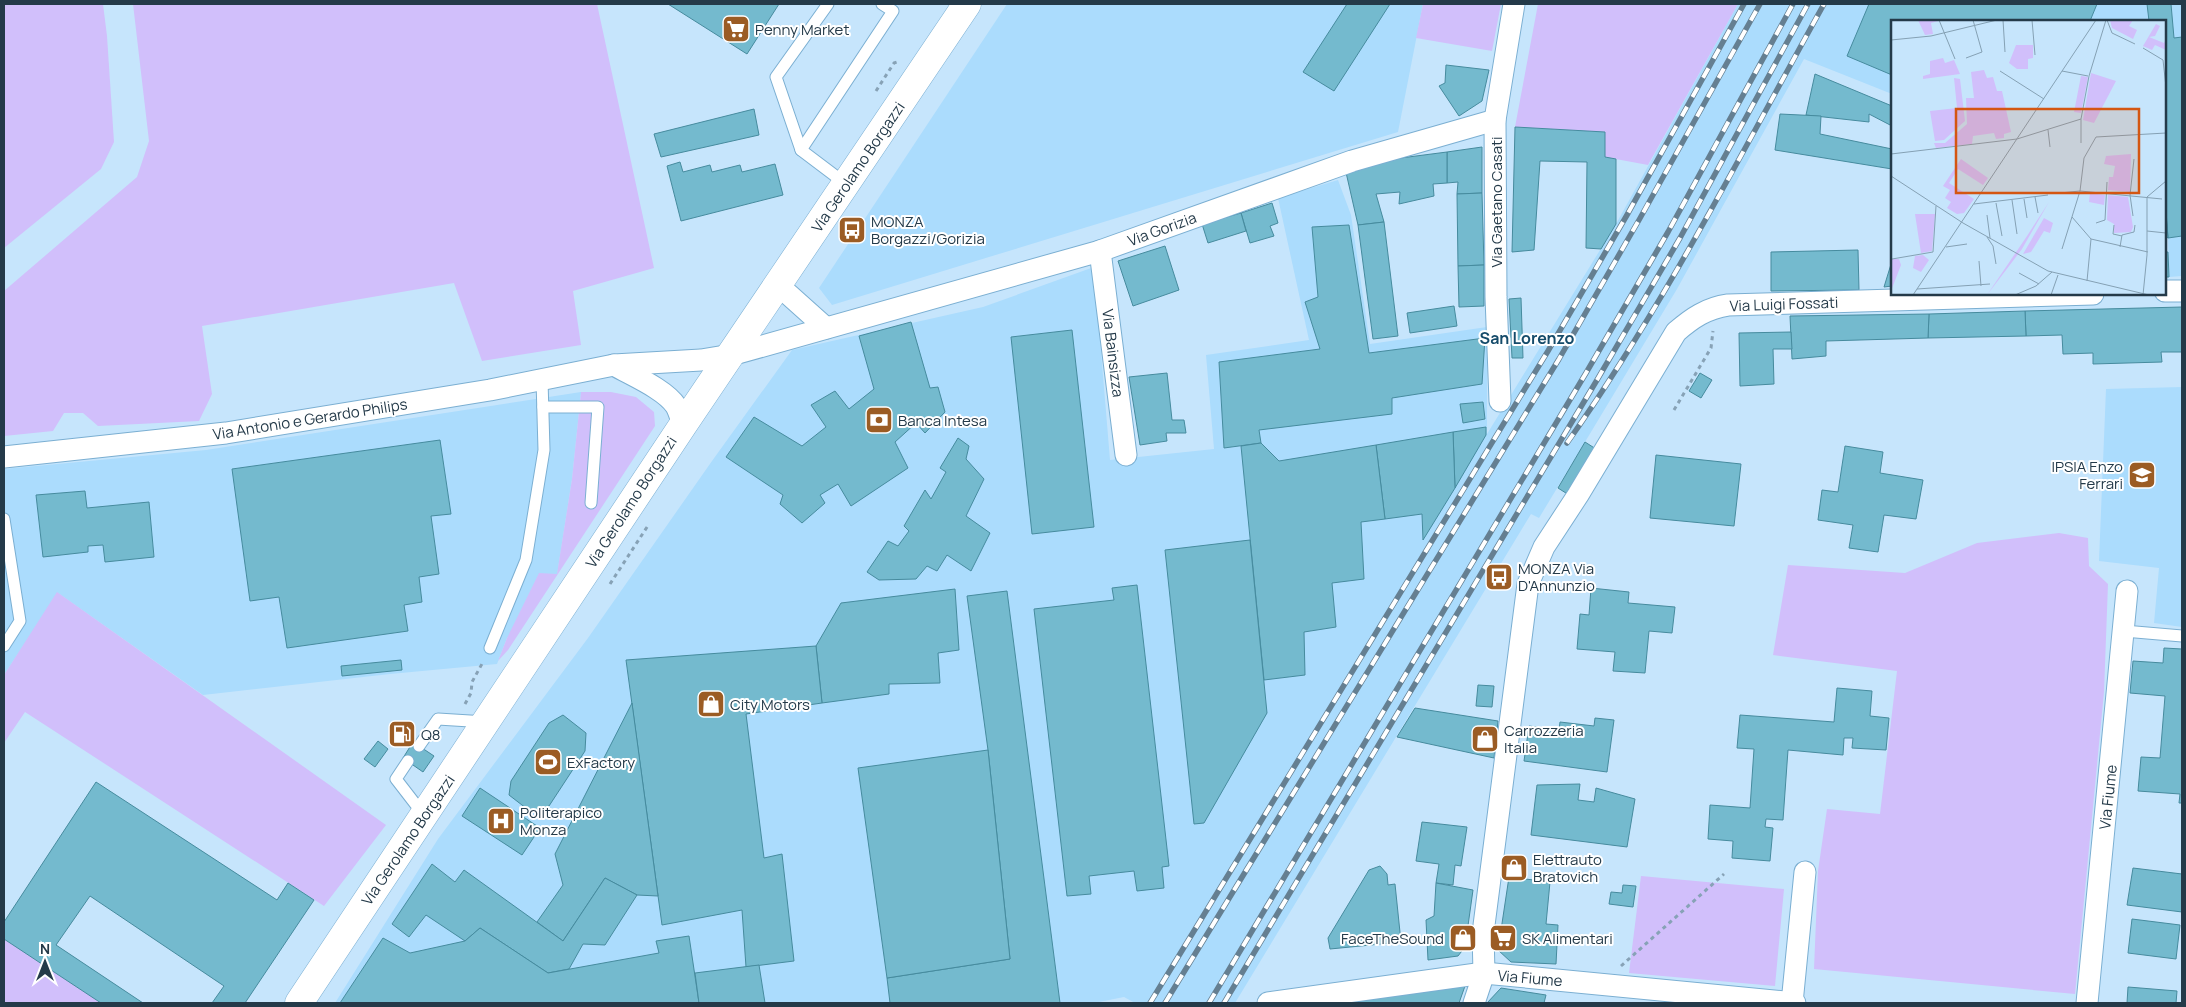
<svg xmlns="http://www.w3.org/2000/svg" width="2186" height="1007" viewBox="0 0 2186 1007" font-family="Manrope,sans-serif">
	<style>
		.built { fill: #abdcfd }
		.green { fill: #d1bffb }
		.building { fill: #74bace; stroke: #468b9e }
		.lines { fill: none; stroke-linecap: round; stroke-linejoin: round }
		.service-casing { stroke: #7bafd2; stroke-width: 13 }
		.minor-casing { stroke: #7bafd2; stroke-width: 23 }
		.secondary-casing { stroke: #7bafd2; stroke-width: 29 }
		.path { stroke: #87a2b6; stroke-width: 3; stroke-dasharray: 4 4; stroke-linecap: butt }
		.service { stroke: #fff; stroke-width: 11 }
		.minor { stroke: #fff; stroke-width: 21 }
		.secondary { stroke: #fff; stroke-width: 28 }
		.rail-casing { stroke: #657f91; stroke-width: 5.5 }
		.rail { stroke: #fff; stroke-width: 4; stroke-dasharray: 11; stroke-linecap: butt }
		.labels { text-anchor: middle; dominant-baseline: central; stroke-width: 4; stroke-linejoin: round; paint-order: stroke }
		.poi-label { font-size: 15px; fill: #243a49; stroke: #fff; text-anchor: start }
		.street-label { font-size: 15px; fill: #243a49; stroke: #fff }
		.neighbourhood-label { font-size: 16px; font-weight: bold; fill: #154b6a; stroke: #fff }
		.inset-road { fill: none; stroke: #85a1b4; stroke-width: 1 }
		.view { fill: #d45612; fill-opacity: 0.15; stroke: #d45612; stroke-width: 2.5 }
		.inset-edge { fill: none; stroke: #243a49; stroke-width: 2.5 }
	</style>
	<rect width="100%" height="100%" fill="#c6e5fc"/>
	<g class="built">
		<path d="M1007,4h416l-25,128 -566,173 -13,-17z"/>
		<path d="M1738,4h444v272l-13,1 -1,-39 -3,-2v-215h-273v73l-88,-35 -127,230 -92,153 -46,76 -8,-4 -296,489h-100l-11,-6 -30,6h-759l103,-164 150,-201 124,-177 80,-111 191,-43 111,-40 16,193 104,-11 -8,-94 103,-15 -31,-142 60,-18 13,35 19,129 117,-17v107l129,-210z"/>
		<path d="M2182,387v240l-28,-4 5,-55 -60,-7 7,-172z"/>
		<path d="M581,392l-9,87 -15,96 -50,63 -10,26 -107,10 -187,21 -145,-102 -54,82v-206l202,-19z"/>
	</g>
	<g class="green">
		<path d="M4,4h99l4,32 7,106 -13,27 -97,79z"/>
		<path d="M133,4h464l57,264 -81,23 8,54 -99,16 -28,-78 -252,43 10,68 -13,27 -101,5 -15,-13h-19l-11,18 -49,5v-145l133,-114 12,-36z"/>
		<path d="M1423,4h78l-9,47 -76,-13z"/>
		<path d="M1538,4h200l-90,161 -43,-8v-25l-90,-5z"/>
		<path d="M581,392h30l25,5 18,15 1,14 -147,224 -10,11 9,-23 32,-65 18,1 15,-95z"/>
		<path d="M2059,533l29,5 1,28 19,18 -4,108 -29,302 -261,-25 4,-98 9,-62 53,5 17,-143 -124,-16 15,-90 117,8 72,-30z"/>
		<path d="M57,592l329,233 -62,81 -299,-194 -21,31v-68z"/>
		<path d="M1641,876l143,13 -9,97 -146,-13z"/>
		<path d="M4,939l97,64h-97z"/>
	</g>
	<g class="building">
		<path d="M668,4h111l-32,50z"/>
		<path d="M1347,4h43l-56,87 -31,-19z"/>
		<path d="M1869,4h228l-7,17h-198v54l-45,-19z"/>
		<path d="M2147,4h24l3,34 8,-1v199l-14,2 -3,-41v-176h-16z"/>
		<path d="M1446,65l43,5 -7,31 -23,15 -20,-30 6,-3z"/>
		<path d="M1815,74l77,32v20l-23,-12v8l-63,-7z"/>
		<path d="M754,109l5,26 -98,22 -7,-23z"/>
		<path d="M1780,114l41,2 -1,18 72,15v20l-117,-19z"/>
		<path d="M1515,127l90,5v25l11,2v65l-15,25 -15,-1 1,-86 -47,-1 -6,89 -22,2z"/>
		<path d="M1482,147v46l-25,1 1,-12 -11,1v-31z"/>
		<path d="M1447,152v31l-14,1 1,12 -35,8 1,-12 -24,2 8,28 -26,3 -13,-57 17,-5z"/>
		<path d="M680,162l3,10 27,-7 2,7 28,-7 2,7 33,-8 8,31 -102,26 -14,-55z"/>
		<path d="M1482,193l2,72 -26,1 -1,-72z"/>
		<path d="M1272,203l6,20 -8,3 4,10 -24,7 -9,-30z"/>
		<path d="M2165,203l3,35 -3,-2z"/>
		<path d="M1241,213l5,18 -38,12 -6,-19z"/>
		<path d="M1384,222l14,114 -25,3 -15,-114z"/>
		<path d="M1349,225l20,128 116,-15 -3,46 -90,14v16l-133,16 2,13 -37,5 -5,-86 101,-13 -15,-47 13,-5 -6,-70z"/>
		<path d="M1165,246l14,44 -46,16 -15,-45z"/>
		<path d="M1858,250l1,40 -88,1v-39z"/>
		<path d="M2165,252h3l1,25h-4z"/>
		<path d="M1892,261v25l-8,1z"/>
		<path d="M1484,265v41l-25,1 -1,-41z"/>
		<path d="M1521,298l2,60h-11l-3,-59z"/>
		<path d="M1454,306l3,20 -47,7 -3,-20z"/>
		<path d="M2182,307v45h-21l1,10 -69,2v-11l-30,1 -1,-19 -36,1 -1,-25z"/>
		<path d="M2025,311l1,25 -98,2 1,-24z"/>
		<path d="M1929,314l-1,24 -102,3v15l-34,3 -2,-43z"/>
		<path d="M911,322l19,66 8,-1 7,25 -20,21 -9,-10 -21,19 13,26 -57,38 -13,-22 -18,11 5,8 -23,20 -22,-19 3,-9 -57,-38 28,-40 48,29 24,-19 -15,-22 24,-14 14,18 25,-20 -15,-53z"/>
		<path d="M1072,330l22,197 -62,7 -21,-197z"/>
		<path d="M1791,332l1,17h-19l1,35 -34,2 -1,-53z"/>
		<path d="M1167,373l5,47h12l2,13h-20l1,8 -27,4 -11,-68z"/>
		<path d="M1700,373l12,7 -11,18 -12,-7z"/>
		<path d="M1483,402l2,17 -22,4 -3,-19z"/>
		<path d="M1486,427v8l-31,53 -2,-56z"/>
		<path d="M1453,432l2,56 -32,52 -1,-26 -37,5 -9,-74z"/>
		<path d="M958,438l11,8 -3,13 18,20 -18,37 24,17 -19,38 -24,-16 -10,16 -10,-5 -11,13 -37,1 -12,-8 21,-31 10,5 11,-15 -5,-5 21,-36 6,9 15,-27 -6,-4z"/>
		<path d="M440,440l11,74 -20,2 8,58 -20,3 3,25 -18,3 4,26 -121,17 -8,-51 -29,4 -18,-132z"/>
		<path d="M1585,442l11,7 -27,46 -11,-7z"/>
		<path d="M1261,443l18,18 97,-16 9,74 -24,3 3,57 -32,4 4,44 -32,5 1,43 -41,5 -23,-234z"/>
		<path d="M1845,446l38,6 -3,21 43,7 -7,39 -32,-4 -6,37 -29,-4 4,-23 -35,-5 4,-30 16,2z"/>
		<path d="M1656,455l85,9 -7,62 -84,-8z"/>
		<path d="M85,491l2,17 62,-6 5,55 -49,5 -2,-17 -15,1v6l-45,5 -7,-62z"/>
		<path d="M1250,540l17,173 -63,110 -10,1 -29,-274z"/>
		<path d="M1137,585l32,281 -7,1 2,21 -27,3 -3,-20 -45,5 2,18 -24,2 -33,-287 80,-9 -2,-12z"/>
		<path d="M1591,588l38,4 -1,11 47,4 -3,26 -23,-2 -4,42 -32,-2 2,-19 -38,-3 3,-35 9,1z"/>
		<path d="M955,589l4,61 -21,3 2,30 -51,1v10l-67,9 -6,-57 25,-43z"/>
		<path d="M1007,591l53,412h-170l-3,-25 123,-19 -22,-209 -21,-154z"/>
		<path d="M816,646l6,57 -76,11 18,144 18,-4 12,107 -48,6 -4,-57 -80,15 -36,-265z"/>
		<path d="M2164,648l18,1v154h-3l1,-9 -42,-3 3,-34 19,1 5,-62 -35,-3 3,-32 30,2z"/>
		<path d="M401,660l1,10 -60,6 -1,-10z"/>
		<path d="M1478,685l16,1 -2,21 -16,-1z"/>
		<path d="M1837,688l35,3 -2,25 19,2 -3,32 -34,-2 1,-10h-9l-1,17 -55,-5 -5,70 -17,-1 -1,8 8,1 -3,33 -38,-3 1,-17 -25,-2 2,-34 40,3 4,-59 -17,-1 3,-33 94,7z"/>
		<path d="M632,703l26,193 -21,-1 -32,-17 -42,63 -26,-19 26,-37 -8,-31z"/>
		<path d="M1415,708l83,13 -4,37 -97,-21z"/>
		<path d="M563,715l23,18 -1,18 -36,55 -18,6 -22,-17 2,-14 38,-58z"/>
		<path d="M1595,718l19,2 -7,52 -83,-11 5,-35 30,4 1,-8 34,4z"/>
		<path d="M378,741l10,8 -13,18 -11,-8z"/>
		<path d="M413,742l21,14 -11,16 -20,-14z"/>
		<path d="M988,750l22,209 -123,19 -29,-210z"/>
		<path d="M96,782l181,118 11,-17 26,17 -69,103h-33l12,-17 -134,-90 -34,49 87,58h-42l-97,-64v-17z"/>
		<path d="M1580,784l-2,16 16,2 2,-14 39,11 -8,48 -96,-12 6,-50z"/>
		<path d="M480,788l60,40 -18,27 -60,-39z"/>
		<path d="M1422,822l45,5 -6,39 -6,-1 -2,20 -17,-2 3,-19 -23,-3z"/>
		<path d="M432,864l23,18 9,-12 99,71 42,-63 32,17 -32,50 -22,-1 -14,25 -21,4 -68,-45 -15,13 -39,-26 -17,22 -17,-13z"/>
		<path d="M1380,866l7,8 1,11 7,-1 6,58 -71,7 -2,-11 41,-68z"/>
		<path d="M2133,868l49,6v38l-55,-7z"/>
		<path d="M1509,877l41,5 -4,42 12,1 -2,39 -45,-2 -13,-12z"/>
		<path d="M1436,883l37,7 -8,57 -7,9 -30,4 -2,-40 8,-4z"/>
		<path d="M1623,885l13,1 -3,21 -24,-3 2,-12 11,1z"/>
		<path d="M2132,919l48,6 -4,34 -48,-6z"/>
		<path d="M480,928l68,45 111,-20 -3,-12 33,-5 10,67h-359l43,-65 27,15 55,-12z"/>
		<path d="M759,965l6,38h-66l-4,-30z"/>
		<path d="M1465,986l-6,17h-128z"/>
		<path d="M2128,987l49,4 -1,12h-49z"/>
		<path d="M1501,988l45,7 -2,8h-57z"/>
	</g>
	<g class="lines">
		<g class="service-casing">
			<g id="service">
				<path d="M828,4l-52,73 25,73 45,34"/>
				<path d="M801,150l92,-139 -11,-7"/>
				<path d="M543,407h55l-7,96"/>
				<path d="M4,519l16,102 -16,25"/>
				<path d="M2124,631l58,5"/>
				<path d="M490,648l36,-88 18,-110 -2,-70"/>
				<path d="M419,746l19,-27 48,3"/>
				<path d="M408,761l-12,18 27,35"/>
			</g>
		</g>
		<g class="minor-casing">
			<g id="minor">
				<path d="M1100,251l26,204"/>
				<path d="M778,285l48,43"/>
				<path d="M2165,291h17"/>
				<path d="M614,365c17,10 51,24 62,41 3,5 5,13 7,19"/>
				<path d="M1500,401l-4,-104 -1,-177 19,-116"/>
				<path d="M4,457l222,-24 264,-43 124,-25 87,-5 30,-5 369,-104 252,-90 143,-41"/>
				<path d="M1268,1003l216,-30 311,30"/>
				<path d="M1474,1003l10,-30 -1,-40 45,-349 16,-37 34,-52 98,-163c16,-14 31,-24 52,-27l365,-11"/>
				<path d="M1792,1003l13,-131"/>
				<path d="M2087,1003l40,-412"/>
			</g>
		</g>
		<g class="secondary-casing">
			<path id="secondary" d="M299,1003l384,-578 284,-421"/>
		</g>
		<g class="path">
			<path d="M876,91l18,-28 3,-1"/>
			<path d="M1674,410l37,-62 2,-17"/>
			<path d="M610,584l39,-60"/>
			<path d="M465,704l6,-11 1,-11 11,-20"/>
			<path d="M1621,966l103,-92"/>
		</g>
		<use href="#service" class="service"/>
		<use href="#minor" class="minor"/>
		<use href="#secondary" class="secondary"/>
		<g class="rail-casing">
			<g id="rail">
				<path d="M1567,443c98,-139 175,-291 257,-439"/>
				<path d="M1150,1003l398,-652 79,-136 117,-211"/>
				<path d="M1165,1003l394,-644 80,-139 121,-216"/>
				<path d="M1209,1003l377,-630 82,-141 125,-228"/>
				<path d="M1224,1003l373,-623 83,-142 128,-234"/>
			</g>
		</g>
		<use href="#rail" class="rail"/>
	</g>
	<defs>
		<g id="supermarket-square" transform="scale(1.4375)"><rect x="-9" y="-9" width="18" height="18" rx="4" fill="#9b5c24" stroke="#fff"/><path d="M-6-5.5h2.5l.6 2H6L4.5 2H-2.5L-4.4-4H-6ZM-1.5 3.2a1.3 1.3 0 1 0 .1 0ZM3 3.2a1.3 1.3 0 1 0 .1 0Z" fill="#fff"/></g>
		<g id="bus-square" transform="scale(1.4375)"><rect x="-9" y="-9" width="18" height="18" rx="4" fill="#9b5c24" stroke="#fff"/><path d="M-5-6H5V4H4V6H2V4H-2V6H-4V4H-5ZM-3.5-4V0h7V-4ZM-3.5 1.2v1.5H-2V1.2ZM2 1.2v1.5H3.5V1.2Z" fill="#fff"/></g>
		<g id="bank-square" transform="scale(1.4375)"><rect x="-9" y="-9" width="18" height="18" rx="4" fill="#9b5c24" stroke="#fff"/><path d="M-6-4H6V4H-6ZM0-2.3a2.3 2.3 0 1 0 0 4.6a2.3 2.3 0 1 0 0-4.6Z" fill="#fff"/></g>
		<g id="school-square" transform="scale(1.4375)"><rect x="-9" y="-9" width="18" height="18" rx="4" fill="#9b5c24" stroke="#fff"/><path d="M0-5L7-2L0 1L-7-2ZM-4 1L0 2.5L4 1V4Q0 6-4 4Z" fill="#fff"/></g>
		<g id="shop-square" transform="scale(1.4375)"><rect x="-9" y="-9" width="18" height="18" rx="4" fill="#9b5c24" stroke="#fff"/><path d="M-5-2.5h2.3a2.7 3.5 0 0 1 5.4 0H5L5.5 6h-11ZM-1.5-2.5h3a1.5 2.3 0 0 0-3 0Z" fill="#fff"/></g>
		<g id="fuel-square" transform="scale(1.4375)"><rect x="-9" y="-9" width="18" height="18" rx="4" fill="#9b5c24" stroke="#fff"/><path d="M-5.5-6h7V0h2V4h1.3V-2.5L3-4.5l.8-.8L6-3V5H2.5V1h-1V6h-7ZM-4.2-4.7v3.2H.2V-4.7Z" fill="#fff"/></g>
		<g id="stadium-square" transform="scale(1.4375)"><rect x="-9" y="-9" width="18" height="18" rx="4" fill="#9b5c24" stroke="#fff"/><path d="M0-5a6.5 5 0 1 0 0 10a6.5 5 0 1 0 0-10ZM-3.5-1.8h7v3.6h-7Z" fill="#fff"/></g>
		<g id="hospital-square" transform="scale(1.4375)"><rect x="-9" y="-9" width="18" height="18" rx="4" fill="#9b5c24" stroke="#fff"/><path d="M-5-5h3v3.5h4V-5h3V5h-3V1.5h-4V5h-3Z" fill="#fff"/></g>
	</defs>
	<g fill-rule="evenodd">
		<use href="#supermarket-square" x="736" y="29"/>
		<use href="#bus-square" x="852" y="230"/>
		<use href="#bank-square" x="879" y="420"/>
		<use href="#school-square" x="2142" y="475"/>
		<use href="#bus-square" x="1499" y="577"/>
		<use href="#shop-square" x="711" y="704"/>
		<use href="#fuel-square" x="402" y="734"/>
		<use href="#shop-square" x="1485" y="739"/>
		<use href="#stadium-square" x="548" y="762"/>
		<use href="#hospital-square" x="501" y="821"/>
		<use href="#shop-square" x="1514" y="868"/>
		<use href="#shop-square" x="1463" y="938"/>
		<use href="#supermarket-square" x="1503" y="938"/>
	</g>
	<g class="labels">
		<g class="poi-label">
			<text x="755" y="29">Penny Market</text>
			<text x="871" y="221">MONZA<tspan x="871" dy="17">Borgazzi/Gorizia</tspan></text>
			<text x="898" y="420">Banca Intesa</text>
			<text x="2123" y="466" text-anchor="end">IPSIA Enzo<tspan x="2123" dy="17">Ferrari</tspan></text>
			<text x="1518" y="568">MONZA Via<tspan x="1518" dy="17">D'Annunzio</tspan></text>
			<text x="730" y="704">City Motors</text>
			<text x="1504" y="730">Carrozzeria<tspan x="1504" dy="17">Italia</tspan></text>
			<text x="421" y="734">Q8</text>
			<text x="567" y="762">ExFactory</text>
			<text x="520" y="812">Politerapico<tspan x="520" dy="17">Monza</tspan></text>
			<text x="1533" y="859">Elettrauto<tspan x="1533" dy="17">Bratovich</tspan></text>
			<text x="1444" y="938" text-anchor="end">FaceTheSound</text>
			<text x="1522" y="938">SK Alimentari</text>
		</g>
		<g class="street-label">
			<text transform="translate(858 167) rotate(-56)">Via Gerolamo Borgazzi</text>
			<text transform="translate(1496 202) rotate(-90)">Via Gaetano Casati</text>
			<text transform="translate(1162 229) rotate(-20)">Via Gorizia</text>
			<text transform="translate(1784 304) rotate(-2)">Via Luigi Fossati</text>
			<text transform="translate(1113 353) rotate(83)">Via Bainsizza</text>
			<text transform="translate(310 419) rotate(-9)">Via Antonio e Gerardo Philips</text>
			<text transform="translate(631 502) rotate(-57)">Via Gerolamo Borgazzi</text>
			<text transform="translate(2108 797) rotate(-84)">Via Fiume</text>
			<text transform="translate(408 840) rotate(-56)">Via Gerolamo Borgazzi</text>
			<text transform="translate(1530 978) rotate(5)">Via Fiume</text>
		</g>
		<g class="neighbourhood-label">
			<text x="1527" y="338">San Lorenzo</text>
		</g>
	</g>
	<g transform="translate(1891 20)">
		<rect width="275" height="275" fill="#c6e5fc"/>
		<path d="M27,0h19l1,1 -7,2 2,11 -8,1zM219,0h23l-4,6 8,4 -4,9 -21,-11zM265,4l4,2 -5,10 -6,1 15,6 2,-4v11l-11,-5 -3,5 -9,-4zM125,25h17v13l-5,1v10h-11l-8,-6zM52,38l2,5 9,-3 6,14 -37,5v-3l7,-2v-13zM93,50l3,8 6,-1 4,14h5l9,41 -7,2v4l-8,1 -2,-6 -21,3 -1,8 -36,4 -2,-5h11l22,-19 -1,-26h8l-3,-26zM200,53l25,8 -22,42 -11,-3zM190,56l7,1 -7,36 -7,-1zM63,58l6,1 5,42 -21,19 -9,1 -5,-30 27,-3zM240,134l-1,38 -22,-2 1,-13h4l2,-11 -11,-2 2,-8zM70,139l27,19 -5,7 -25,-16 -9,14 25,16 -10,14 -7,1 -10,-6 4,-6 -6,-4 5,-8 -7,-4zM199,173l15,2 -1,10 -15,-3zM217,175l20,2 5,30 -2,5 -17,1v-9l-7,-4zM158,182l-27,47 -35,46 40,-59zM24,194h20l-3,37 -11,2zM153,198l9,5 -3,10 -6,-2 -13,21 -8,2zM32,235l6,5 -8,12 -8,-4 2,-12zM0,239h8l2,6 -10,26z" fill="#d1bffb"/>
		<path class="inset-road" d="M48,0l16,39M112,0l2,32M141,0l3,35M216,0l5,13 23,11M0,20l40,-4 66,-16M252,28l20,12 3,27M75,38l16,-6 -9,-32M109,51l44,28M171,51l26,5M157,110l2,17M190,123v-24l8,-43 17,-56M0,134l126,-15 64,-20M0,156l72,47 85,48 101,24M169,173l20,-2 82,8M144,177l3,16M256,177l19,-16M133,179l3,19M121,180l5,34M105,183l6,33M83,184l74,-9M96,195l3,23M242,196l-3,-21 4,-36M181,197l19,22 57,13M205,203l9,-3 2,-38M223,205l-1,9 9,2M256,211l19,2M96,217l6,9 3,18M55,227l21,-3M229,227l2,-12 12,-3 1,-7M171,229l18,-58 4,-33 12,-21 70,-4M1,239l41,-7 3,-46M88,241l2,25M128,253l20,11M196,261l4,-42M26,269l73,-5M22,275l183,-275M124,275l21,-9 16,-14M160,275l7,-20M252,275l4,-40v-58"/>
		<path class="view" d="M65,89h183v84h-183z"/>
		<rect width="275" height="275" class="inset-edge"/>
	</g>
	<rect width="2186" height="1007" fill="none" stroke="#243a49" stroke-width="10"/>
	<g transform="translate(45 962)" stroke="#ffffff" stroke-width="4" paint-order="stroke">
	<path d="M0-4L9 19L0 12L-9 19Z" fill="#243a49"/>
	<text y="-8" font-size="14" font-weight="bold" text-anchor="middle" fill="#243a49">N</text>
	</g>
</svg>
